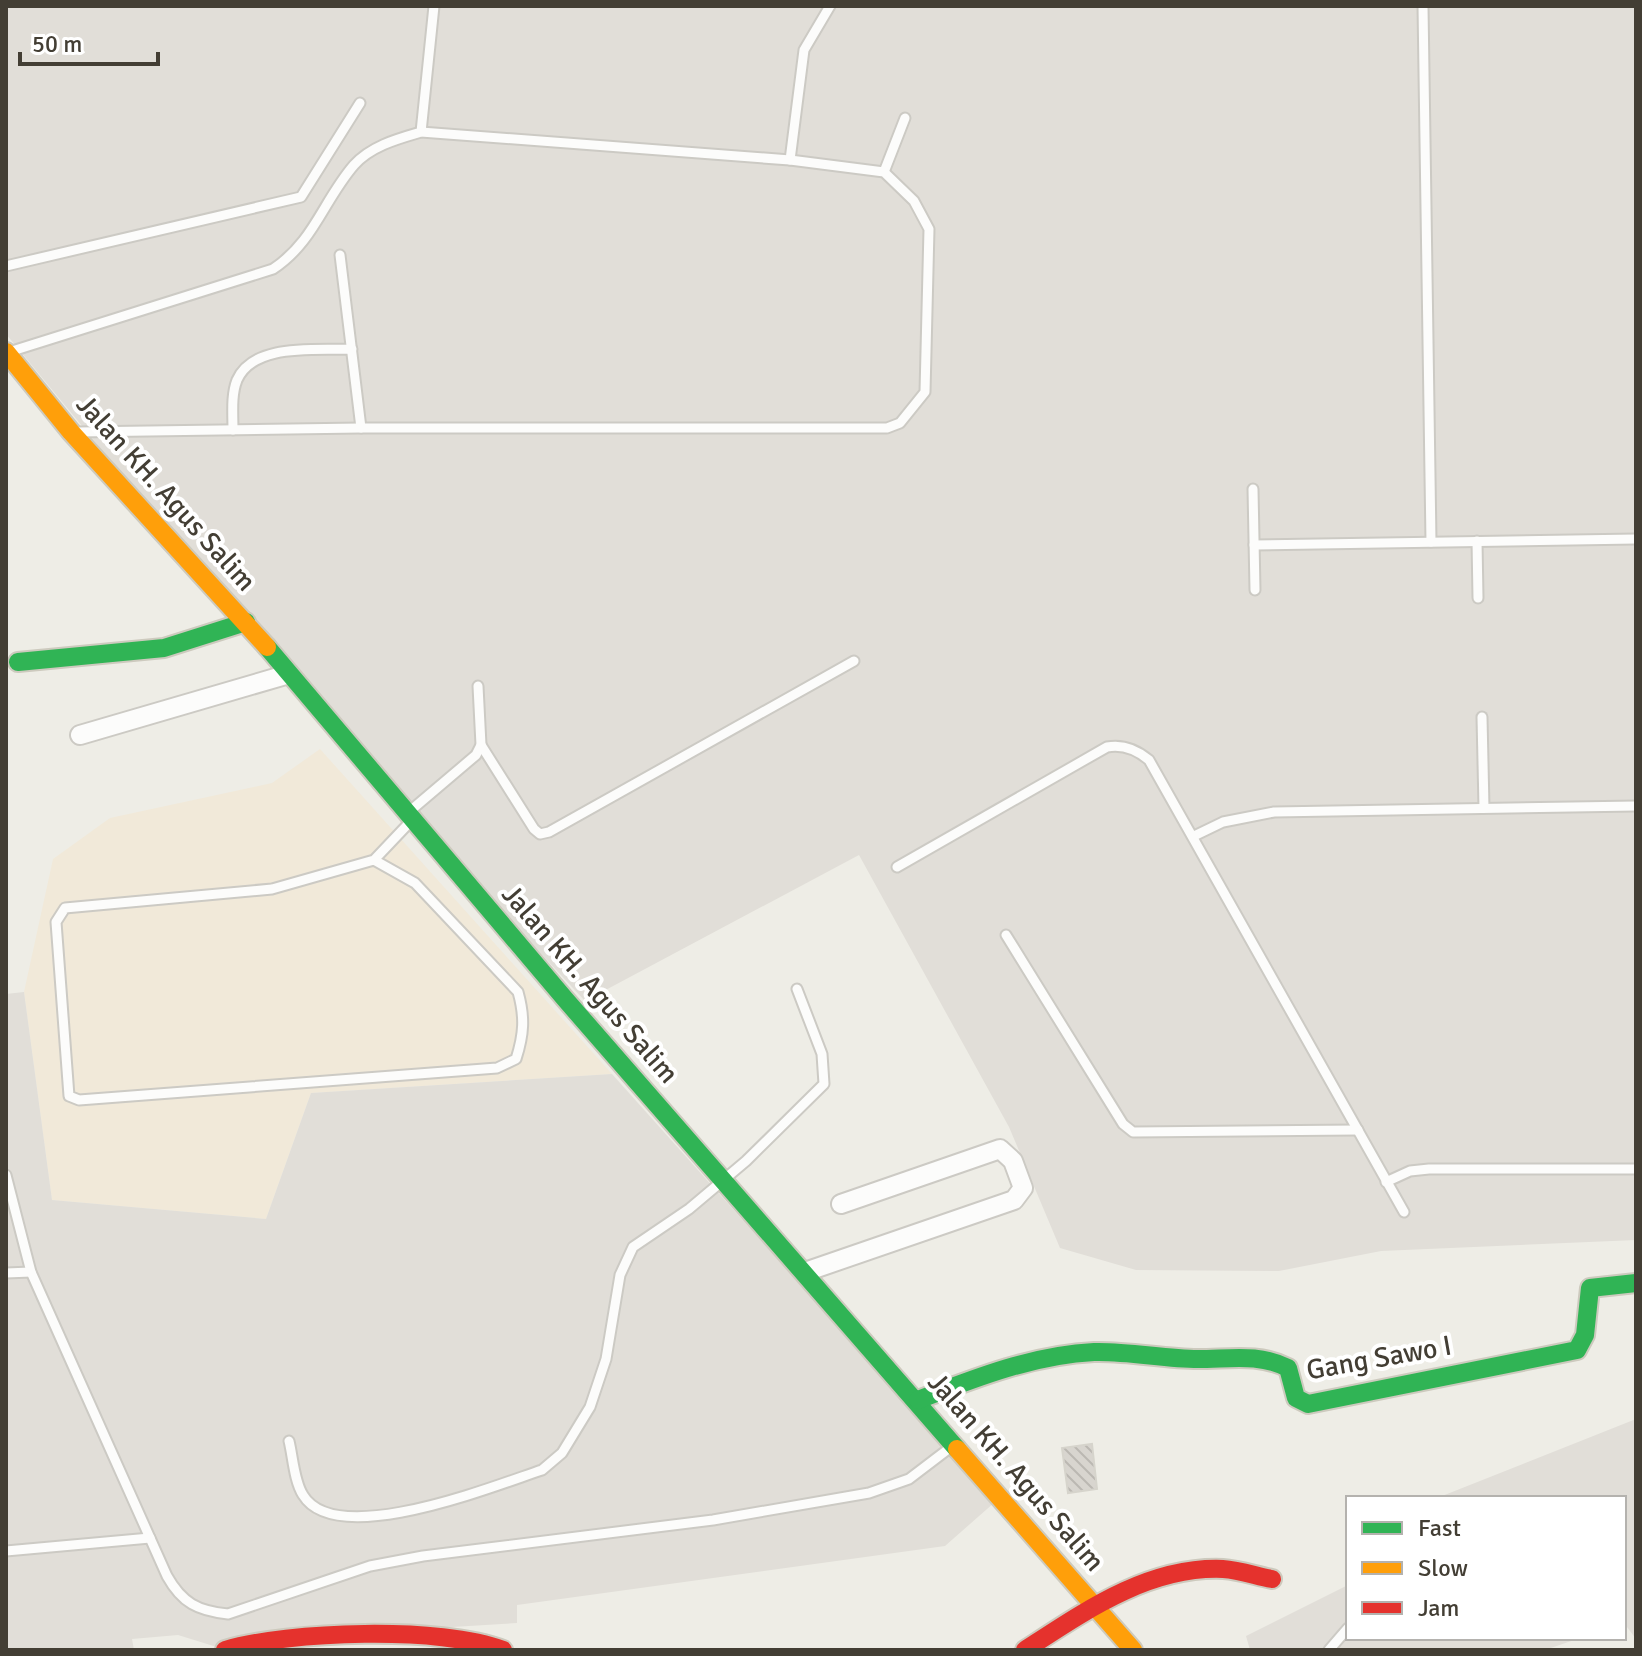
<svg xmlns="http://www.w3.org/2000/svg" width="1642" height="1656" viewBox="0 0 1642 1656" font-family="Signika,sans-serif">
	<style>
		.commercial { fill: #f1e9d9 }
		.industrial { fill: #e1ded8 }
		.building { fill: url(#building-back-hatch); stroke: #d6d4cc; stroke-width: 2 }
		.lines { fill: none; stroke-linecap: round; stroke-linejoin: round }
		.lane-casing { stroke: #cccac4; stroke-width: 13 }
		.street-casing { stroke: #cccac4; stroke-width: 22 }
		.fast-casing { stroke: #cdcabe; stroke-width: 22 }
		.slow-casing { stroke: #cdcabe; stroke-width: 22 }
		.jam-casing { stroke: #cdcabe; stroke-width: 22 }
		.lane { stroke: #fcfcfb; stroke-width: 9 }
		.street { stroke: #fcfcfb; stroke-width: 18 }
		.fast { stroke: #30b455; stroke-width: 18 }
		.slow { stroke: #ff9f0a; stroke-width: 18 }
		.jam { stroke: #e5322d; stroke-width: 18 }
		.labels { text-anchor: middle; dominant-baseline: central; stroke-width: 8; stroke-linejoin: round; paint-order: stroke }
		.street-label { font-size: 28px; fill: #433e34; stroke: #fff }
	</style>
	<defs>
		<pattern id="building-back-hatch" width="6" height="6" patternUnits="userSpaceOnUse" patternTransform="scale(2)"><rect width="6" height="6" fill="#d8d5cf"/><path d="M-1 5l2 2M0 0l6 6M5-1l2 2" fill="none" stroke="#bbb8b2"/></pattern>
	</defs>
	<rect width="100%" height="100%" fill="#eeede6"/>
	<path class="commercial" d="M320,749l292,325 -301,19 -45,126 -214,-19 -28,-208 29,-133 57,-41 162,-35z"/>
	<g class="industrial">
		<path d="M6,6h1630v1234l-255,11 -102,20 -143,-1 -76,-22 -51,-121 -150,-272 -274,146 -247,-265 -332,-402z"/>
		<path d="M24,992l28,208 214,19 45,-126 301,-19 383,428 -50,44 -428,59v18l-229,14 -68,11 -42,-13 -46,4 2,11h-128v-656z"/>
		<path d="M1636,1419v220l-12,-16v-125h-187z"/>
		<path d="M1348,1585v53h232l-35,12h-295l-4,-14z"/>
	</g>
	<path class="building" d="M1092,1444l5,45 -29,4 -6,-45z"/>
	<g class="lines">
		<g class="lane-casing">
			<g id="lane">
				<path d="M1423,6l8,536"/>
				<path d="M790,160l14,-110 26,-44"/>
				<path d="M884,172l21,-54"/>
				<path d="M340,255l21,173"/>
				<path d="M6,266l295,-69 59,-94"/>
				<path d="M9,352l264,-83c41,-27 50,-68 81,-104 17,-19 43,-26 67,-33l13,-126"/>
				<path d="M233,430c0,-16 -2,-35 4,-50 17,-38 80,-29 115,-31"/>
				<path d="M77,432l284,-4h526l13,-5 25,-31 4,-163 -15,-28 -30,-29 -94,-12 -369,-28"/>
				<path d="M1253,489l2,101"/>
				<path d="M1477,541l1,57"/>
				<path d="M1254,545l382,-6"/>
				<path d="M1482,717l2,91"/>
				<path d="M481,745l53,84 6,5 9,-2 305,-171"/>
				<path d="M410,811l66,-56 5,-10 -3,-59"/>
				<path d="M1194,836l29,-14 51,-10 362,-6"/>
				<path d="M374,860l41,23 103,109c7,25 6,42 -2,67l-19,9 -418,32 -10,-4 -13,-174 9,-14 207,-19 102,-29 37,-39"/>
				<path d="M897,867l210,-120c16,-3 29,2 42,13l255,452"/>
				<path d="M1006,935l117,189 10,8 225,-2"/>
				<path d="M6,1175l25,97 136,304c15,27 31,35 61,38l142,-48 53,-10 290,-36 156,-27 40,-14 42,-32"/>
				<path d="M1386,1182l24,-11 19,-2h207"/>
				<path d="M6,1273l25,-1"/>
				<path d="M289,1441c4,16 5,40 14,54 33,55 193,-10 239,-25l20,-17 28,-46 16,-48 14,-84 13,-28 56,-38 57,-48 78,-77 -2,-30 -25,-65"/>
				<path d="M6,1551l144,-13"/>
				<path d="M1329,1650l19,-22"/>
			</g>
		</g>
		<g class="street-casing">
			<g id="street">
				<path d="M80,735l209,-61"/>
				<path d="M805,1272l209,-72 9,-12 -10,-27 -13,-12 -159,55"/>
			</g>
		</g>
		<g class="fast-casing">
			<g id="fast">
				<path d="M267,647l298,352 392,450"/>
				<path d="M18,662l146,-14 82,-26"/>
				<path d="M918,1400c57,-22 115,-45 176,-48 35,-1 70,7 104,7 32,0 61,-6 90,9l8,30 12,6 269,-54 8,-15 5,-47 46,-5"/>
			</g>
		</g>
		<g class="slow-casing">
			<g id="slow">
				<path d="M6,352l65,80 196,215"/>
				<path d="M957,1449l176,201"/>
			</g>
		</g>
		<g class="jam-casing">
			<g id="jam">
				<path d="M225,1650c63,-19 217,-24 278,0"/>
				<path d="M1025,1650c60,-39 124,-84 198,-81 17,1 33,7 49,10"/>
			</g>
		</g>
		<use href="#lane" class="lane"/>
		<use href="#street" class="street"/>
		<use href="#fast" class="fast"/>
		<use href="#slow" class="slow"/>
		<use href="#jam" class="jam"/>
	</g>
	<g class="labels">
		<g class="street-label">
			<text transform="translate(166 493) rotate(48)">Jalan KH. Agus Salim</text>
			<text transform="translate(590 984) rotate(49)">Jalan KH. Agus Salim</text>
			<text transform="translate(1379 1358) rotate(-10)">Gang Sawo I</text>
			<text transform="translate(1016 1472) rotate(49)">Jalan KH. Agus Salim</text>
		</g>
	</g>
	<rect width="1642" height="1656" fill="none" stroke="#433e34" stroke-width="16"/>
	<rect x="1346" y="1496" width="280" height="144" fill="#ffffff" stroke="#b4b2ae" stroke-width="2"/>
	<rect x="1362" y="1522" width="40" height="12" fill="#30b455" stroke="#b4b2ae" stroke-width="2"/>
	<text x="1418" y="1536" font-size="24" fill="#433e34">Fast</text>
	<rect x="1362" y="1562" width="40" height="12" fill="#ff9f0a" stroke="#b4b2ae" stroke-width="2"/>
	<text x="1418" y="1576" font-size="24" fill="#433e34">Slow</text>
	<rect x="1362" y="1602" width="40" height="12" fill="#e5322d" stroke="#b4b2ae" stroke-width="2"/>
	<text x="1418" y="1616" font-size="24" fill="#433e34">Jam</text>
	<path d="M20 52v12h138v-12" fill="none" stroke="#433e34" stroke-width="4"/>
	<text x="32" y="52" font-size="24" fill="#433e34" stroke="#ffffff" stroke-width="6" paint-order="stroke">50 m</text>
</svg>
